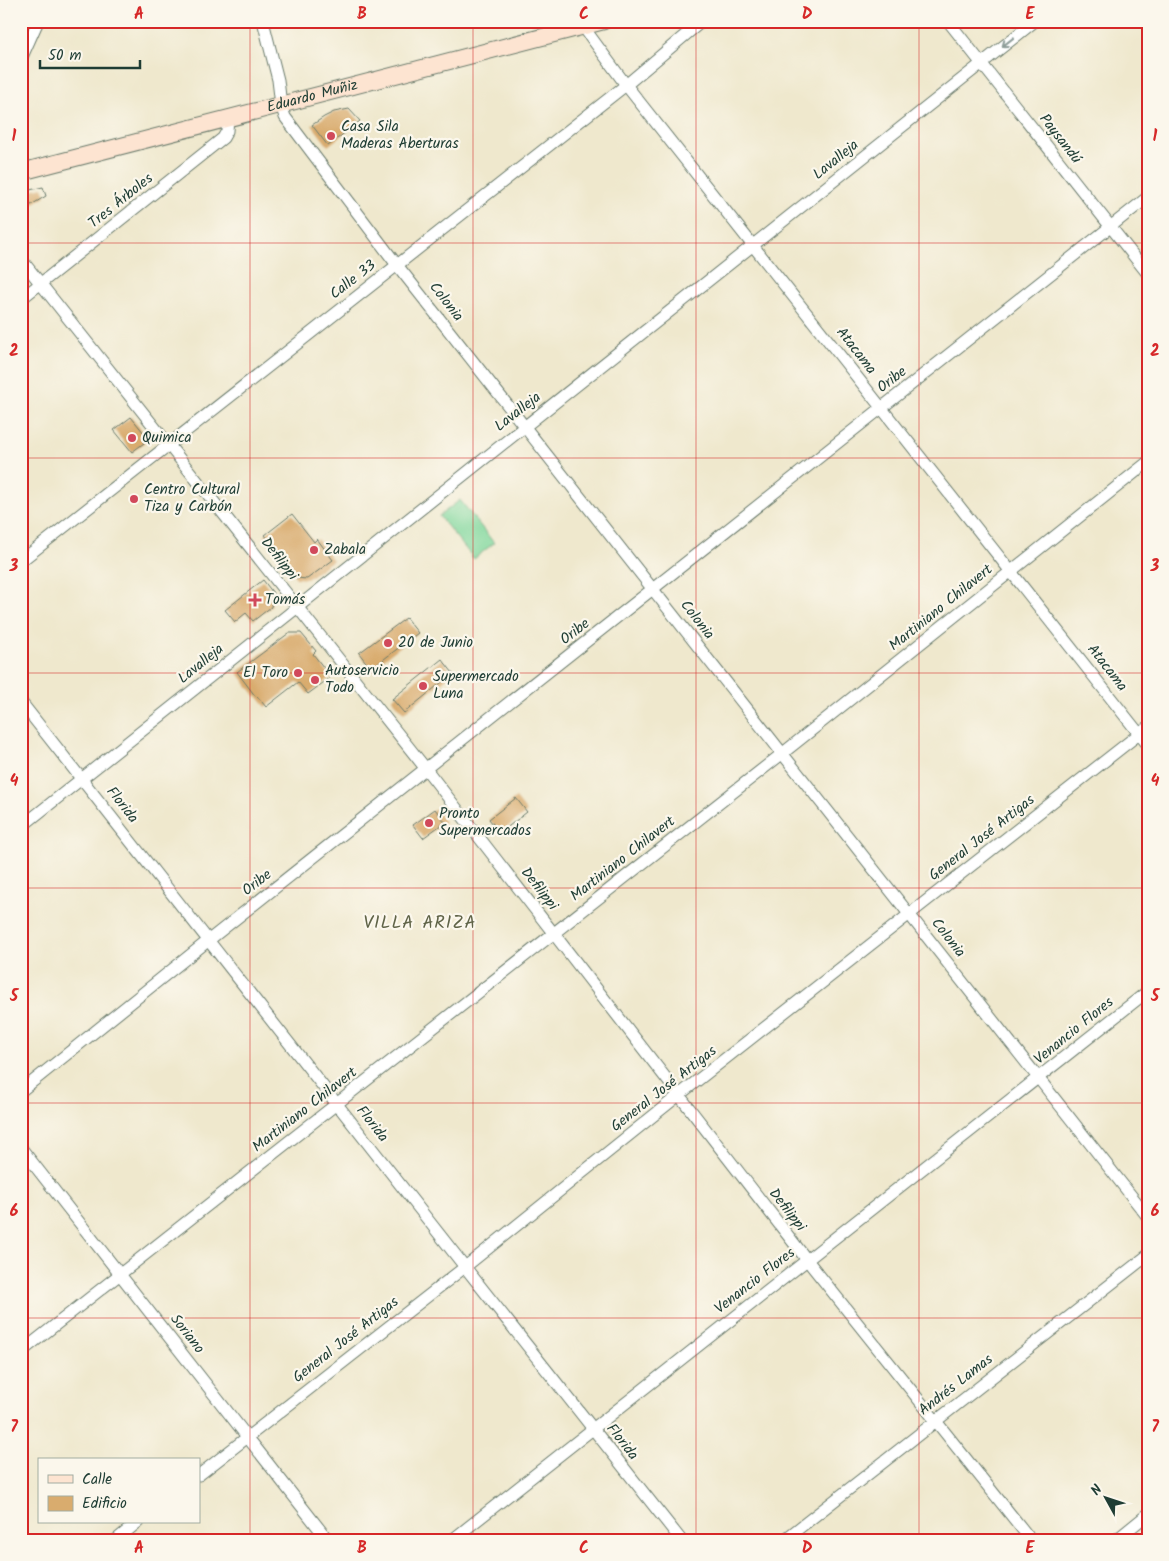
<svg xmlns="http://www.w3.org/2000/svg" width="1169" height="1561" viewBox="0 0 1169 1561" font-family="Kalam,sans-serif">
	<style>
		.green { fill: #7fd79b; stroke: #4f8a68 }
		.building { fill: #d9ac6e }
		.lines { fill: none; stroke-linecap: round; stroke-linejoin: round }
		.street-casing { stroke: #68796a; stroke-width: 13 }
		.secondary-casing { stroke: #68796a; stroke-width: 18 }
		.street { stroke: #fff; stroke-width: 11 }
		.secondary { stroke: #fde4d1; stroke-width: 16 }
		.oneway { stroke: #8f9e9a }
		.grid { fill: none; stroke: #d62828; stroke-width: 1; stroke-opacity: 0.55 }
		.poi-dot { fill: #d1495b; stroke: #fbf7ec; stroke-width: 2 }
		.labels { text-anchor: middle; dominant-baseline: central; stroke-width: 4.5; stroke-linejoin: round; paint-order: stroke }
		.street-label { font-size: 15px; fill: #1f3d34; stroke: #fbf7ec }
		.poi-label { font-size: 15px; fill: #1f3d34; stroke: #fbf7ec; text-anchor: start }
		.quarter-label { font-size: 18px; letter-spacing: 1px; fill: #606448; stroke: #fbf7ec }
		.neatline { fill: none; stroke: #d62828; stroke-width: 2 }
		.grid-label { font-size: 16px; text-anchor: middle; font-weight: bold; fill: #d62828 }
	</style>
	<rect width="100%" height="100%" fill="#fbf7ec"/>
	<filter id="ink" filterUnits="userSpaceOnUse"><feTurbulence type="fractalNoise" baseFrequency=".02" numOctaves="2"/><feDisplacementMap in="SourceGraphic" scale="10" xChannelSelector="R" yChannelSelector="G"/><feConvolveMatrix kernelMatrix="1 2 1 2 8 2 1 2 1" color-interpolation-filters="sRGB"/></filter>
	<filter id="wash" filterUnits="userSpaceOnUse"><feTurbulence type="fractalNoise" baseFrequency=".0096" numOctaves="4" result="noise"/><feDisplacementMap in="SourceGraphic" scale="20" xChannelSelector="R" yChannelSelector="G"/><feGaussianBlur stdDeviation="1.12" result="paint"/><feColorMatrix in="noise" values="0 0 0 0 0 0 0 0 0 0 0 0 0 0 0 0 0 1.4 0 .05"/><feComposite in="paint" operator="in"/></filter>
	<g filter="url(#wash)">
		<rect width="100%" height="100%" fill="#efe8cd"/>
		<path class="green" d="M460,500l34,43 -20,16 -35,-43z"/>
		<g id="blocks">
			<g class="building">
				<path d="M349,109l11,12 -32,25 -16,-21 12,-8 10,-5z"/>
				<path d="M43,187l3,9 -25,15v-19z"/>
				<path d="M131,417l13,16v10l-12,9 -18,-22z"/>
				<path d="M292,514l22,28 3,-3 16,21 -26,19 -11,-1 -31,-43z"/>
				<path d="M263,580l10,13 -2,14 -18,14 -7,-8 -11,9 -10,-12z"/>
				<path d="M406,618l12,15 -47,36 -12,-16z"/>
				<path d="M289,633h12l15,18 -3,3 18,23 -23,17 -10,-12 -32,25 -9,-11 -1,1 -19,-25z"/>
				<path d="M442,659l11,14 -49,40 -12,-14z"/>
				<path d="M516,798l11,14 -27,21 -11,-14z"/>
				<path d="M435,809l10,13 -22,16 -10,-13z"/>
			</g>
		</g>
	</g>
	<g filter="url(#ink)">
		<use href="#blocks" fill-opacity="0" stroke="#68796a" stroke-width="1"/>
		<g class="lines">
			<g class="street-casing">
				<g id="street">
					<path d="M263,21l15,59 3,25 4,12 112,148 751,952"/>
					<path d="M579,21l47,64 522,660"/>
					<path d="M948,21l200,253"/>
					<path d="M21,59l17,-38"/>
					<path d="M21,259l405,510 381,491 224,280"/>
					<path d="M21,299l202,-161 4,-7 1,-13"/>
					<path d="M21,561l605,-476 76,-64"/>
					<path d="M21,702l444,565 216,273"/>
					<path d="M21,827l1014,-806"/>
					<path d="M21,1091l188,-151 939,-743"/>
					<path d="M21,1148l307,392"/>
					<path d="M21,1352l762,-599 365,-291"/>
					<path d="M199,1475l266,-208 214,-172 469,-368"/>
					<path d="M116,1540l22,-18"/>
					<path d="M452,1540l696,-549"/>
					<path d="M784,1540l364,-285"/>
					<path d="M1116,1540l32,-26"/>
				</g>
			</g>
			<g class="secondary-casing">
				<g id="secondary">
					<path id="s1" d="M21,172l583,-151"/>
				</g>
			</g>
			<use href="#street" class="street"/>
			<use href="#secondary" class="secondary"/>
		</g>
		<defs><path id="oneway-shaft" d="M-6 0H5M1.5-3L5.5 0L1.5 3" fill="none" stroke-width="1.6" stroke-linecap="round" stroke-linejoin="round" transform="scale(1.25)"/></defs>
		<use class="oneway" href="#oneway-shaft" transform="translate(1008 42) rotate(142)"/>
	</g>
	<path class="grid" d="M250,21v1519M473,21v1519M696,21v1519M919,21v1519M21,243h1127M21,458h1127M21,673h1127M21,888h1127M21,1103h1127M21,1318h1127"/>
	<g class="poi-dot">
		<circle cx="331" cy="136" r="5"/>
		<circle cx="132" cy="438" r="5"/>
		<circle cx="134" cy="499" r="5"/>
		<circle cx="314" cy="550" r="5"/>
		<path d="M252.5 592.5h5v5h5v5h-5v5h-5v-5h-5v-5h5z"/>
		<circle cx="388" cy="643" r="5"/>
		<circle cx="298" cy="673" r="5"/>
		<circle cx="315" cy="680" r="5"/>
		<circle cx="423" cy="686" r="5"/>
		<circle cx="429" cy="823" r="5"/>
	</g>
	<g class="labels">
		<g class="street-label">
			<text stroke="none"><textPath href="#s1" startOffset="301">Eduardo Muñiz</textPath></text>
			<text transform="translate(1060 139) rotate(52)">Paysandú</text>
			<text transform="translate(836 160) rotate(-39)">Lavalleja</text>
			<text transform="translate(121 201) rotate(-39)">Tres Árboles</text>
			<text transform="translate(353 280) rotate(-38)">Calle 33</text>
			<text transform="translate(446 302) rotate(52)">Colonia</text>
			<text transform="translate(856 351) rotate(52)">Atacama</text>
			<text transform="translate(892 380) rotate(-38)">Oribe</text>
			<text transform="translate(518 412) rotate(-38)">Lavalleja</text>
			<text transform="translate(279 559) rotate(52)">Defilippi</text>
			<text transform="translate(941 608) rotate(-39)">Martiniano Chilavert</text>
			<text transform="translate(697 620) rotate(52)">Colonia</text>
			<text transform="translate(575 632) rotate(-38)">Oribe</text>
			<text transform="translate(201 664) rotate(-39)">Lavalleja</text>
			<text transform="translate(1107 668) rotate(52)">Atacama</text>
			<text transform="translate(122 805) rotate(52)">Florida</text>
			<text transform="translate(982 838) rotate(-38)">General José Artigas</text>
			<text transform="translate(623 859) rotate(-38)">Martiniano Chilavert</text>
			<text transform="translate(257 883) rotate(-38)">Oribe</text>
			<text transform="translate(539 889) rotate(52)">Defilippi</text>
			<text transform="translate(948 938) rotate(52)">Colonia</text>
			<text transform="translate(1074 1031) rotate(-39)">Venancio Flores</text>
			<text transform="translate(664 1089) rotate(-38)">General José Artigas</text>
			<text transform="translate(305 1110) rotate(-38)">Martiniano Chilavert</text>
			<text transform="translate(372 1124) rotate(52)">Florida</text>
			<text transform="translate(787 1210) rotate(52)">Defilippi</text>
			<text transform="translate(755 1281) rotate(-38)">Venancio Flores</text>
			<text transform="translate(187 1334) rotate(52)">Soriano</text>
			<text transform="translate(346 1340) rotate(-38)">General José Artigas</text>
			<text transform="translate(956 1385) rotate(-38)">Andrés Lamas</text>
			<text transform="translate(622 1442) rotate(52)">Florida</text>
		</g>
		<g class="poi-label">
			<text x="341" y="127">Casa Sila<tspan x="341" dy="17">Maderas Aberturas</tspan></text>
			<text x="142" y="438">Quimica</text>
			<text x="144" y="490">Centro Cultural<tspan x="144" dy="17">Tiza y Carbón</tspan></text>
			<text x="324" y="550">Zabala</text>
			<text x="265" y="600">Tomás</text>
			<text x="398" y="643">20 de Junio</text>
			<text x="325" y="671">Autoservicio<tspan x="325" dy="17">Todo</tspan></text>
			<text x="288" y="673" text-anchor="end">El Toro</text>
			<text x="433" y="677">Supermercado<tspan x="433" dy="17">Luna</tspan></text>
			<text x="439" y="814">Pronto<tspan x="439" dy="17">Supermercados</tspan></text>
		</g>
		<g class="quarter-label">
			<text x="420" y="923">VILLA ARIZA</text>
		</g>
	</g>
	<rect width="1169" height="1561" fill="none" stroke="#fbf7ec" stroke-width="55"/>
	<rect x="38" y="1458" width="162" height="65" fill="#fbf7ec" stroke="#a3ada2"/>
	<rect x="48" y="1475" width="25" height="8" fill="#fde4d1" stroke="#a3ada2"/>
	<text x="82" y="1484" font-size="15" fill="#1f3d34">Calle</text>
	<rect x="48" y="1496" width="25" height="15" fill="#d9ac6e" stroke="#a3ada2"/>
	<text x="82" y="1508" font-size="15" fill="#1f3d34">Edificio</text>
	<g transform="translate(1106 1498) rotate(310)" stroke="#fbf7ec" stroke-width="4" paint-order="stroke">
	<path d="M0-4L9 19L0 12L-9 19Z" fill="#1f3d34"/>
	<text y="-8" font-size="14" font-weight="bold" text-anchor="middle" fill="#1f3d34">N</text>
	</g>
	<path d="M40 60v8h100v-8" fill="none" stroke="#1f3d34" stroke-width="2.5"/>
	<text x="48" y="60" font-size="15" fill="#1f3d34" stroke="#fbf7ec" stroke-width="4" paint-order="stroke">50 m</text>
	<rect x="28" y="28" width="1114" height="1506" class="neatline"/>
	<g class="grid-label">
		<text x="139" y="19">A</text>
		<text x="362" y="19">B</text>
		<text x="584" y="19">C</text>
		<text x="807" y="19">D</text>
		<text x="1030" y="19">E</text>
		<text x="14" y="141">1</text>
		<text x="1155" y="141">1</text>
		<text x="14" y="356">2</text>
		<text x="1155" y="356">2</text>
		<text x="14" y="571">3</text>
		<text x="1155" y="571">3</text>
		<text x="14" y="786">4</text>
		<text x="1155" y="786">4</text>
		<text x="14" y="1001">5</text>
		<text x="1155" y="1001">5</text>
		<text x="14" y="1216">6</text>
		<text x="1155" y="1216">6</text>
		<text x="14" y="1432">7</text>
		<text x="1155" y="1432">7</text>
		<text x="139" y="1553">A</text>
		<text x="362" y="1553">B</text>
		<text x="584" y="1553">C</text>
		<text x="807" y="1553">D</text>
		<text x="1030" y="1553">E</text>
	</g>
</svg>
